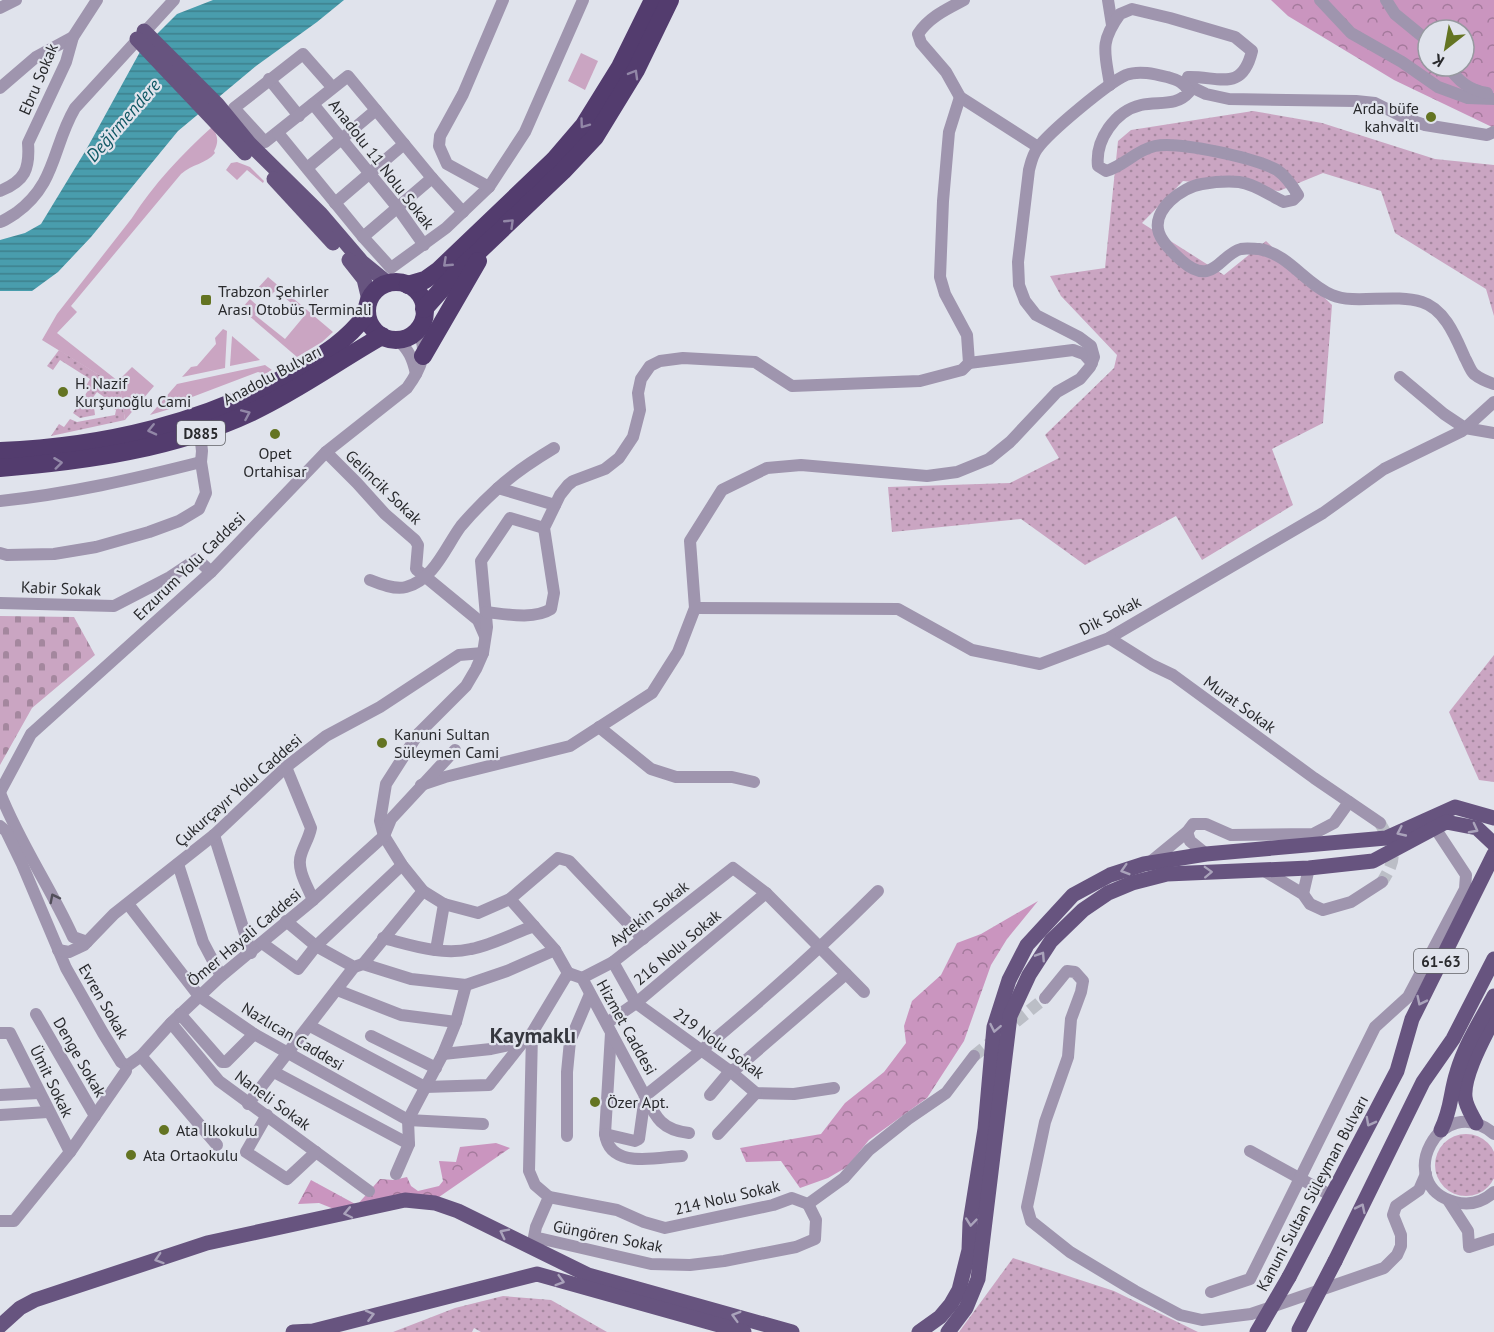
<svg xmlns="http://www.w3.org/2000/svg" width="1494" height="1332" viewBox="0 0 1494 1332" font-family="'PT Sans',sans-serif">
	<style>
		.grass { fill: url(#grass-dots) }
		.forest { fill: url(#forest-crowns); fill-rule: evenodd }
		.cemetery { fill: url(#cemetery-stones) }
		.park { fill: #caa5c2 }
		.water { fill: url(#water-rules) }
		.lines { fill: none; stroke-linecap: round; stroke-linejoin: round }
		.minor-tunnel { stroke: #bbbec6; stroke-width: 12; stroke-dasharray: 12 6; stroke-linecap: butt }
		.minor { stroke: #9f95ae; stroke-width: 12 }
		.major { stroke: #67547f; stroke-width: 15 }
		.highway { stroke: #533c6e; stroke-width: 18 }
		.major-bridge { stroke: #67547f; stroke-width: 15 }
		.oneway { stroke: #9287a7 }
		.oneway2 { stroke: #aaa3bb }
		.oneway3 { stroke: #524f5a }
		.poi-dot { fill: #647422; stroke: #e0e3ec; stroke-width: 2 }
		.labels { text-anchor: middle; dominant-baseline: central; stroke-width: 4.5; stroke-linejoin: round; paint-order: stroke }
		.shield { fill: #e0e3ec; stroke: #606266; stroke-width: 1.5 }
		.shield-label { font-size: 15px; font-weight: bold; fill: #292a2d }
		.street-label { font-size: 16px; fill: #292a2d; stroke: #e0e3ec }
		.poi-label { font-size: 16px; fill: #292a2d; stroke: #e0e3ec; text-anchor: start }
		.water-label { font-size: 18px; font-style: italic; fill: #0f5864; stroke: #e0e3ec }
		.district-label { font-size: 22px; font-weight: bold; fill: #36383f; stroke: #e0e3ec }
	</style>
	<defs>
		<pattern id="grass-dots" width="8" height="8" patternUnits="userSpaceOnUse" patternTransform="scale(1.5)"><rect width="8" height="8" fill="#caa5c2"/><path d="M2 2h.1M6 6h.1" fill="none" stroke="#a4879e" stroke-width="1.8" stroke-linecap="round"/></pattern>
		<pattern id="forest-crowns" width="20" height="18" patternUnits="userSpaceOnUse" patternTransform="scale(1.5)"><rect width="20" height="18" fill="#ca95bf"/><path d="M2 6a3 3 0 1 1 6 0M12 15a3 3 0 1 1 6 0" fill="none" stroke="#a47a9c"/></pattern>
		<pattern id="cemetery-stones" width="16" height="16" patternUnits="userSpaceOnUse" patternTransform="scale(1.5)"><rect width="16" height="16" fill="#caa5c2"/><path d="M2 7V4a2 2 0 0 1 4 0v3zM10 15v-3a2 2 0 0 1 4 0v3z" fill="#a4879e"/></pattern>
		<pattern id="water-rules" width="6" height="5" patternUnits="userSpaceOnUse" patternTransform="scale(1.5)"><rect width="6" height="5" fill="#499dad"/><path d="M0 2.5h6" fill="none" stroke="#3d808d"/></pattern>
	</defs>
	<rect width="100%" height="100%" fill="#e0e3ec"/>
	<g class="grass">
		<path d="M1253,111l69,12 113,36 59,6v151l-8,-27 -91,-56 -14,-42 -58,-18 -44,18 -96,-10 -41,42 82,52 42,-34 66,64 -9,118 -51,26 21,56 -91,55 -26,-44 -91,49 -64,-46 -129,13 -4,-45 122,-4 49,-25 -14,-23 69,-67 3,-13 -56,-59 -11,-20 55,-8 13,-127 13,-11z"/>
		<path d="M59,350l61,38 5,32 -74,16 8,-12 5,3 6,-8 7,3 38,-7 1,-5 -5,-3v-5l-14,-10 -8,11 5,4 1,8 -15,3 -7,-5 16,-24 -3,-3 4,-7 -30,-19 -7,10 -6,-4z"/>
		<path d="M1494,655v127l-15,-2 -30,-68z"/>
		<circle cx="1466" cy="1165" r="31"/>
		<path d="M1013,1258l101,33 84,41h-239z"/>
		<path d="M503,1296l48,4 56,32h-126l-7,-4 -2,4h-79l62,-24z"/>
	</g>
	<g class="forest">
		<path d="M1271,0h223v126l-2,1 -98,-47 -106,-64zM1428,30h36v36h-36z"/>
		<path d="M1038,901l-31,38 -16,26 -27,76 -37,57 -58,42 -22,27 -19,11 -28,10 -19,-27 -35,1 -6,-14 81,-14 24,-31 39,-31 22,-29 -2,-17 8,-25 29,-26 16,-32 24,-9z"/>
		<path d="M496,1143l14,5 -71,49 -105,12 -15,-6 -21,1 13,-24 46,25 23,-26 14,1 13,-3 4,9 7,5 21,-5 4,-5 -4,-20 17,1 4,-15z"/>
	</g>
	<path class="cemetery" d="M0,616l74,1 21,38 -63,53 -32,57z"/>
	<g class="park">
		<path d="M581,53l17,8 -13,29 -17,-9z"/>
		<path d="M212,127c6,9 7,15 2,24l1,2c-9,11 -23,11 -34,21l-110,132 6,6 -20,21 61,48 14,-14 22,19 -29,34 -5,-32 -78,-48 15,-26 75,-96c21,-33 50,-64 80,-91z"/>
		<path d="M237,162l13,5 14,14 -1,2 -16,-13 -10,10 -11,-10 5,-7z"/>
		<path d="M268,277l65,55 -11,10 -25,15 -56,-48 9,-10 10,9 -5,7 30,24 20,-24 -29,-25 -8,8 -11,-9z"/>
		<path d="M223,329l4,2 -2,37 -43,9 9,-10 6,-1 19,-22 -1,-6z"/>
		<path d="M232,336l28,24 -30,6z"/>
		<path d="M265,365l7,5 -7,4 -7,-2 -79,30 -6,6 -23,7 27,-31z"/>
	</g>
	<path class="water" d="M213,0h131l-27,22 -61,44 -78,65 -87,106 -33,35 -26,19h-32v-51l25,-7 16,-9 45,-74 55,-100 36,-36z"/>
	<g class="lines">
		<g class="minor-tunnel">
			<path d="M1380,823c14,25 19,33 2,59"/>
			<path d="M974,1056l71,-58"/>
		</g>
		<g class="minor">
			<path d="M964,0c-17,9 -35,17 -46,34l3,9 25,29 14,25 78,50"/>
			<path d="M1108,0l4,25"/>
			<path d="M1320,0l31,33 51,29 36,25 30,11 26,1"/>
			<path d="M1386,0l9,14 33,27"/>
			<path d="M0,8l16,-8"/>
			<path d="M1448,66c10,15 21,24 39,27"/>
			<path d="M269,79l30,37"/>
			<path d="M1110,85c-5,-33 -11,-42 10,-71l12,-5 38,9 65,19 17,14c-10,42 -34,25 -64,26l-3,7 21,10 23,5 127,2 19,2 32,16 18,6 62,10 7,-3"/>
			<path d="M0,88l36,-31 37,-20"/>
			<path d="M333,88l-30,-34 -69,54 31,34 83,-66 84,102 31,34"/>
			<path d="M313,104l84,103 27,38"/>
			<path d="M278,133l85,104 28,31 55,-40 43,-41 36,-55 58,-132"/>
			<path d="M307,168l69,-58"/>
			<path d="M489,187l-42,-23 -8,-18 1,-10 23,-42 40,-94"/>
			<path d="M0,191c25,-10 30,-22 28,-48l38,-81 7,-25 24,-37"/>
			<path d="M335,203l69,-59"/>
			<path d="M0,222c6,-2 11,-6 16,-9 41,-30 36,-66 59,-105l99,-108"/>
			<path d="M363,237l69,-59"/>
			<path d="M397,340c12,9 16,20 19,34"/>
			<path d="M969,363l104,-13 11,4 8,9"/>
			<path d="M1400,377l44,37 21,14 29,5"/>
			<path d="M326,452l31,31 28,31 30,26 3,5 -2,24 62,51 7,16"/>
			<path d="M498,488l57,17"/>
			<path d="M0,501c68,-7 134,-22 201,-39"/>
			<path d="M544,528l-34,-10 -29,43 6,66 -4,26 -7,16 -10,17 -48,48 -32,50 -6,37 4,15 18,29 21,26 21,13 34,9 32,-14 45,51 13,23"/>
			<path d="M0,553l7,2 47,-1 42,-7 53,-15 30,-11 20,-12 7,-16 -5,-31 1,-11 -2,-18"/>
			<path d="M370,580c10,4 25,10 36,7 28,-7 40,-41 55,-61 11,-13 24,-26 36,-37 17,-16 37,-29 57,-41"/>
			<path d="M0,603l114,3 56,-29 27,-18 14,13"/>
			<path d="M695,608l203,1 74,41 68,14 69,-26 214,-125 61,-44 78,-38 32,-29"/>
			<path d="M486,612c19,2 48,8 65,-3l3,-16 -10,-65 16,-33 8,-10 5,-4 32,-12 14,-11 14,-21 7,-27 -2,-17 3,-14 9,-13 10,-5 23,-3 72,4 37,24 128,-5 42,-11 7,-7 -2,-28 -22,-41 -5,-17 3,-76 6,-69 11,-35"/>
			<path d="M1109,638l43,27 21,10 141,103 66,45"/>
			<path d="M599,727l52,42 25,8h56l22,5"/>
			<path d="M286,767l25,61c-2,10 -7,17 -10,27 -5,14 7,32 12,45"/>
			<path d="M421,785l24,-8 125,-31 82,-53 26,-41 17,-44 -5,-67 32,-51 45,-22 34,-3 126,11 30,-4 32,-13 21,-17 47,-50 23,-13 10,-12 4,-10 -3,-11 -12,-9 -43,-22 -11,-14 -6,-16 -1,-23 11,-92c2,-7 3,-14 8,-21 12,-17 71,-66 89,-74 13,-5 29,-1 41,2 10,3 17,5 22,15 -13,15 -30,9 -48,13 -26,6 -46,35 -43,61l8,5c18,-5 30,-21 49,-25 24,-5 100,12 122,24 9,6 15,15 21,25l-5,5 -9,2c-15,-7 -29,-18 -45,-20 -12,-1 -25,0 -37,2 -20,3 -51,26 -43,49 4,11 15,21 23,28 31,27 38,-7 59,-12 5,-1 14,0 18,0 30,5 46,35 73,46 23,10 61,-2 90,7 23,7 34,36 43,56 3,5 5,12 9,16 5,4 14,8 20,10"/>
			<path d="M0,792l31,-58 180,-162 115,-120 81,-64c13,-18 23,-37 10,-58"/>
			<path d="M0,793c20,51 51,95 73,144l14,5"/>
			<path d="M0,826l6,5 16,33 44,104 37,65 18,29 6,4 14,-10 30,-33 50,-47 92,-76 71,-64 7,-17 64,-69"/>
			<path d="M1187,832l3,9 16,13"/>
			<path d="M214,835l37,118"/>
			<path d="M178,864l25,78 18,34"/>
			<path d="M1148,864l39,-32 6,-8h13l25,11 82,-1 21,-11 15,-21"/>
			<path d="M1263,870l40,24 7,10 13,6 28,-8 31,-20"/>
			<path d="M1303,894l6,-26"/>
			<path d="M510,899l48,-41 11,3 74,78"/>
			<path d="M128,904l71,92 55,38 154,86 75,4"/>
			<path d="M286,921l30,25 38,21 9,-3 48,15 55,6 41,-14 48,-21"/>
			<path d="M383,938c28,7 59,18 88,11 21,-4 43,-16 63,-23"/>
			<path d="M262,943l36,26 18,-23 86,-81"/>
			<path d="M58,950l11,2 15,-7 30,-31 100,-79 72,-68 40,-31 54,-29 79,-52 24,-2"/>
			<path d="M436,950l8,-46"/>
			<path d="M613,962l23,41 94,68 26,22 38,1 40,-6"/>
			<path d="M363,964l60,-73"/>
			<path d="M582,978l31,-16 120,-94 33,25 98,99"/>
			<path d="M337,990l64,25 55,7"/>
			<path d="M1045,998l22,-27 8,1 8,9 -2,11 -10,27 -3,38 -23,65 -18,85 4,14 39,31 65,39 45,24 22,5 49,-6 133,-46 13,-13 4,-9v-11l-8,-20 3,-9 23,-16 7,-16"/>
			<path d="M36,1014l59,102"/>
			<path d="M180,1014l42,48h4l28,-28"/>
			<path d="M171,1023l48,58 150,110"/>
			<path d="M607,1023l29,-20 130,-110"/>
			<path d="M310,1026l115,61 64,-2 34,-43 9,-9"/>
			<path d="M0,1033h10l60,119"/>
			<path d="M611,1033l-6,101c5,36 52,23 77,22"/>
			<path d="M371,1036l65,32"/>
			<path d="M443,1054l48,-5 32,-7"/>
			<path d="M141,1056l76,89"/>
			<path d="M274,1072l135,72"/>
			<path d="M0,1095l39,-2"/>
			<path d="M710,1095l20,-24 7,-3 109,-94"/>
			<path d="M248,1104l106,-137"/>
			<path d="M0,1115l48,-3"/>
			<path d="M267,1115l-21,37 41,27 29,-27"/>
			<path d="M689,1133c-27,-3 -33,-15 -44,-37 82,-65 160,-132 233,-205"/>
			<path d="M605,1134l30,7 4,-2 6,-43 -63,-118 -14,-5 -36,60 -3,138 6,14 14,12 -13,30 -2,10 117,27 39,1 34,-4 72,-14 19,-8 1,-19 -8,-16"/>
			<path d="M718,1134l38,-41"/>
			<path d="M1494,1134c-53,-46 -103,51 -39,68 15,4 28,0 39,-10"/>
			<path d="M567,1136v-64l3,-31 20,-47"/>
			<path d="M1250,1151l80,44"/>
			<path d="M396,1174l13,-30 -1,-24 35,-66 13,-32 10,-37"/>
			<path d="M549,1197l68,13 27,12 21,6 108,-23 19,-7 16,6"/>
			<path d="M1448,1200l20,31 1,16 25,-8"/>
			<path d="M808,1204l36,-26 25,-28 39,-31 38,-26 28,-37"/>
			<path d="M0,1221h14l56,-69 56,-81"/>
			<path d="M1211,1292l39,-13 125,-252 33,-30 57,-108 1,-14 -31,-47"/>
		</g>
		<g class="major">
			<path d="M144,31l73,73 32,39 72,71 41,48 27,22"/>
			<path d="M137,39l108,114"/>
			<path d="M274,179l59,64"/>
			<path d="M349,260l15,19 5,21"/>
			<path d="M1476,1123c-4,-8 -10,-16 -11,-26 -2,-22 19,-59 29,-79"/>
			<path d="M1441,1130c11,-22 9,-37 16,-58 8,-27 24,-52 37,-76"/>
			<path d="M1335,1261l88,-179 30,-43 41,-80"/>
			<path d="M1289,1277l108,-206 15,-52 82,-165"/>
			<path d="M0,1326l20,-18 15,-8 172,-57 198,-43 30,3 23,8 130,64 204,57"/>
			<path d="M293,1332l20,-1 224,-57 207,58"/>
			<path d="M919,1332l21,-15 11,-13 8,-14 10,-40 1,-27 15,-94 9,-102 15,-47 18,-35 46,-50 37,-20 34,-11 62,-10 180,-16 69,-31 39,11"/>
			<path d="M948,1332l18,-24 12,-29 32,-263 19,-41 22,-34 32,-31 25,-17 24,-10 35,-9 142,-6 64,-7 73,-39 31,6 17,16"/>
		</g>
		<g class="highway">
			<circle cx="396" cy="311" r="29"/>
			<path d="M408,285l17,-5 14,-10 115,-110 30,-35 36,-58 33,-67"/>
			<path d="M424,309l33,-37 106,-101 32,-34 41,-67 34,-70"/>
			<path d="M423,356l55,-95"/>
			<path d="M0,451c103,-4 207,-28 296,-80 30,-18 49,-29 71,-57"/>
			<path d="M0,468c86,-7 173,-19 252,-56 45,-21 86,-51 130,-76"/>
		</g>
		<g class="major-bridge">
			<path d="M1299,1330l36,-69"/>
			<path d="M1257,1332l32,-55"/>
		</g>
	</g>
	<defs><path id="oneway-chevron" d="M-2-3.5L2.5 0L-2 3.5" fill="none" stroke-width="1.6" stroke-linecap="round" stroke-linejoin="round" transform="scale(1.5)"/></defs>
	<g class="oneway">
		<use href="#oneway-chevron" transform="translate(634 74) rotate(-60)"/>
		<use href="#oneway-chevron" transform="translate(584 124) rotate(126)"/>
		<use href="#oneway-chevron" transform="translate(510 223) rotate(-44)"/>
		<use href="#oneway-chevron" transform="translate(447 263) rotate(137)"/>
		<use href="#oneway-chevron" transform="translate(246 414) rotate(-24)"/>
		<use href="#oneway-chevron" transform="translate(152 430) rotate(167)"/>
		<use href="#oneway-chevron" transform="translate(58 463) rotate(-7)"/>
	</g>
	<g class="oneway2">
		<use href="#oneway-chevron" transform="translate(1474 829) rotate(28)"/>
		<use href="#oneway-chevron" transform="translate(1401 832) rotate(155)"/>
		<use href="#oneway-chevron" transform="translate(1125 870) rotate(163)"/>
		<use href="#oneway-chevron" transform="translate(1208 872) rotate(-2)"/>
		<use href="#oneway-chevron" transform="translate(1041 956) rotate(-57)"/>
		<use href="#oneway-chevron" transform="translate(1421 1001) rotate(116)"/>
		<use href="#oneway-chevron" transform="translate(995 1028) rotate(101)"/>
		<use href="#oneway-chevron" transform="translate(1370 1122) rotate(118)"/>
		<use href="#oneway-chevron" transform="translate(1361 1208) rotate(-64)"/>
		<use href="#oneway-chevron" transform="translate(348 1213) rotate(168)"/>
		<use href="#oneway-chevron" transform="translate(971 1222) rotate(96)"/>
		<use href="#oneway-chevron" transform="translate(504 1233) rotate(-153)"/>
		<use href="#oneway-chevron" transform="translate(159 1259) rotate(162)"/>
		<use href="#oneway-chevron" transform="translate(560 1281) rotate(16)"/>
		<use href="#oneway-chevron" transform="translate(370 1315) rotate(-14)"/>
		<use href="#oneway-chevron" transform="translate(736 1316) rotate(-164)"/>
	</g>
	<use class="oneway3" href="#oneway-chevron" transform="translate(54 898) rotate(-117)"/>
	<g class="poi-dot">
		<circle cx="1431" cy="117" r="6"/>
		<rect x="200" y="294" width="12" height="12" rx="3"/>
		<circle cx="63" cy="392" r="6"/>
		<circle cx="275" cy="434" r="6"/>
		<circle cx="382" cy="743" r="6"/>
		<circle cx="595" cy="1102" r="6"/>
		<circle cx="164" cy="1130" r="6"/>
		<circle cx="131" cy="1155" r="6"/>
	</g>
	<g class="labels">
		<g class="shield">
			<rect x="177" y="421" width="48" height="24" rx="4.5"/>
			<rect x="1414" y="949" width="54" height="24" rx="4.5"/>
		</g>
		<g class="shield-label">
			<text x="201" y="433">D885</text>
			<text x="1441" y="961">61-63</text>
		</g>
		<g class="street-label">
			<text transform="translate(38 79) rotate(-67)">Ebru Sokak</text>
			<text transform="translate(382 164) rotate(52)">Anadolu 11 Nolu Sokak</text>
			<text transform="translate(272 375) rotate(-28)">Anadolu Bulvarı</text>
			<text transform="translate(384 487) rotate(44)">Gelincik Sokak</text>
			<text transform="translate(189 566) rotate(-44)">Erzurum Yolu Caddesi</text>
			<text transform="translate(61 588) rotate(2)">Kabir Sokak</text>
			<text transform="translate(1110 615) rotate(-27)">Dik Sokak</text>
			<text transform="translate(1240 704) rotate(36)">Murat Sokak</text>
			<text transform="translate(238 790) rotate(-41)">Çukurçayır Yolu Caddesi</text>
			<text transform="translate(649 913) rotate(-38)">Aytekin Sokak</text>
			<text transform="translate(244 937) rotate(-40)">Ömer Hayali Caddesi</text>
			<text transform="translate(677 947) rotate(-40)">216 Nolu Sokak</text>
			<text transform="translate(104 1001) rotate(60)">Evren Sokak</text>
			<text transform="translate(627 1027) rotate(61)">Hizmet Caddesi</text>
			<text transform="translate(293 1036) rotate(31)">Nazlıcan Caddesi</text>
			<text transform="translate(719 1043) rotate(36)">219 Nolu Sokak</text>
			<text transform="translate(80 1057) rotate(60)">Denge Sokak</text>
			<text transform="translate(52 1081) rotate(64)">Ümit Sokak</text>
			<text transform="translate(273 1100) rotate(36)">Naneli Sokak</text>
			<text transform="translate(1312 1193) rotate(-62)">Kanuni Sultan Süleyman Bulvarı</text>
			<text transform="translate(727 1197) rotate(-13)">214 Nolu Sokak</text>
			<text transform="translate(608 1236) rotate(11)">Güngören Sokak</text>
		</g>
		<g class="poi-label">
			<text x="1419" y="108" text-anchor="end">Arda büfe<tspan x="1419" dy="18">kahvaltı</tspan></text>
			<text x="218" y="291">Trabzon Şehirler<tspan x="218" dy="18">Arası Otobüs Terminali</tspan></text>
			<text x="75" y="383">H. Nazif<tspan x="75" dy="18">Kurşunoğlu Cami</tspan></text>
			<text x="275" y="453" text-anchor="middle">Opet<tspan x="275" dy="18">Ortahisar</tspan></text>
			<text x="394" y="734">Kanuni Sultan<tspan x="394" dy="18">Süleymen Cami</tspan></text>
			<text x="607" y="1102">Özer Apt.</text>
			<text x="176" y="1130">Ata İlkokulu</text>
			<text x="143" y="1155">Ata Ortaokulu</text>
		</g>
		<g class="water-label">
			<text transform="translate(123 120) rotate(-49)">Değirmendere</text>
		</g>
		<g class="district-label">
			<text x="533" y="1035">Kaymaklı</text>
		</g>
	</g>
	<g transform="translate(1446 48) rotate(211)"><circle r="28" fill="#e0e3ec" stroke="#9799a0" stroke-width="1.5"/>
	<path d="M0-4.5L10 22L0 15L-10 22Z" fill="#647422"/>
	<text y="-9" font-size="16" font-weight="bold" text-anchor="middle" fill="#292a2d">K</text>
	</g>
</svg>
